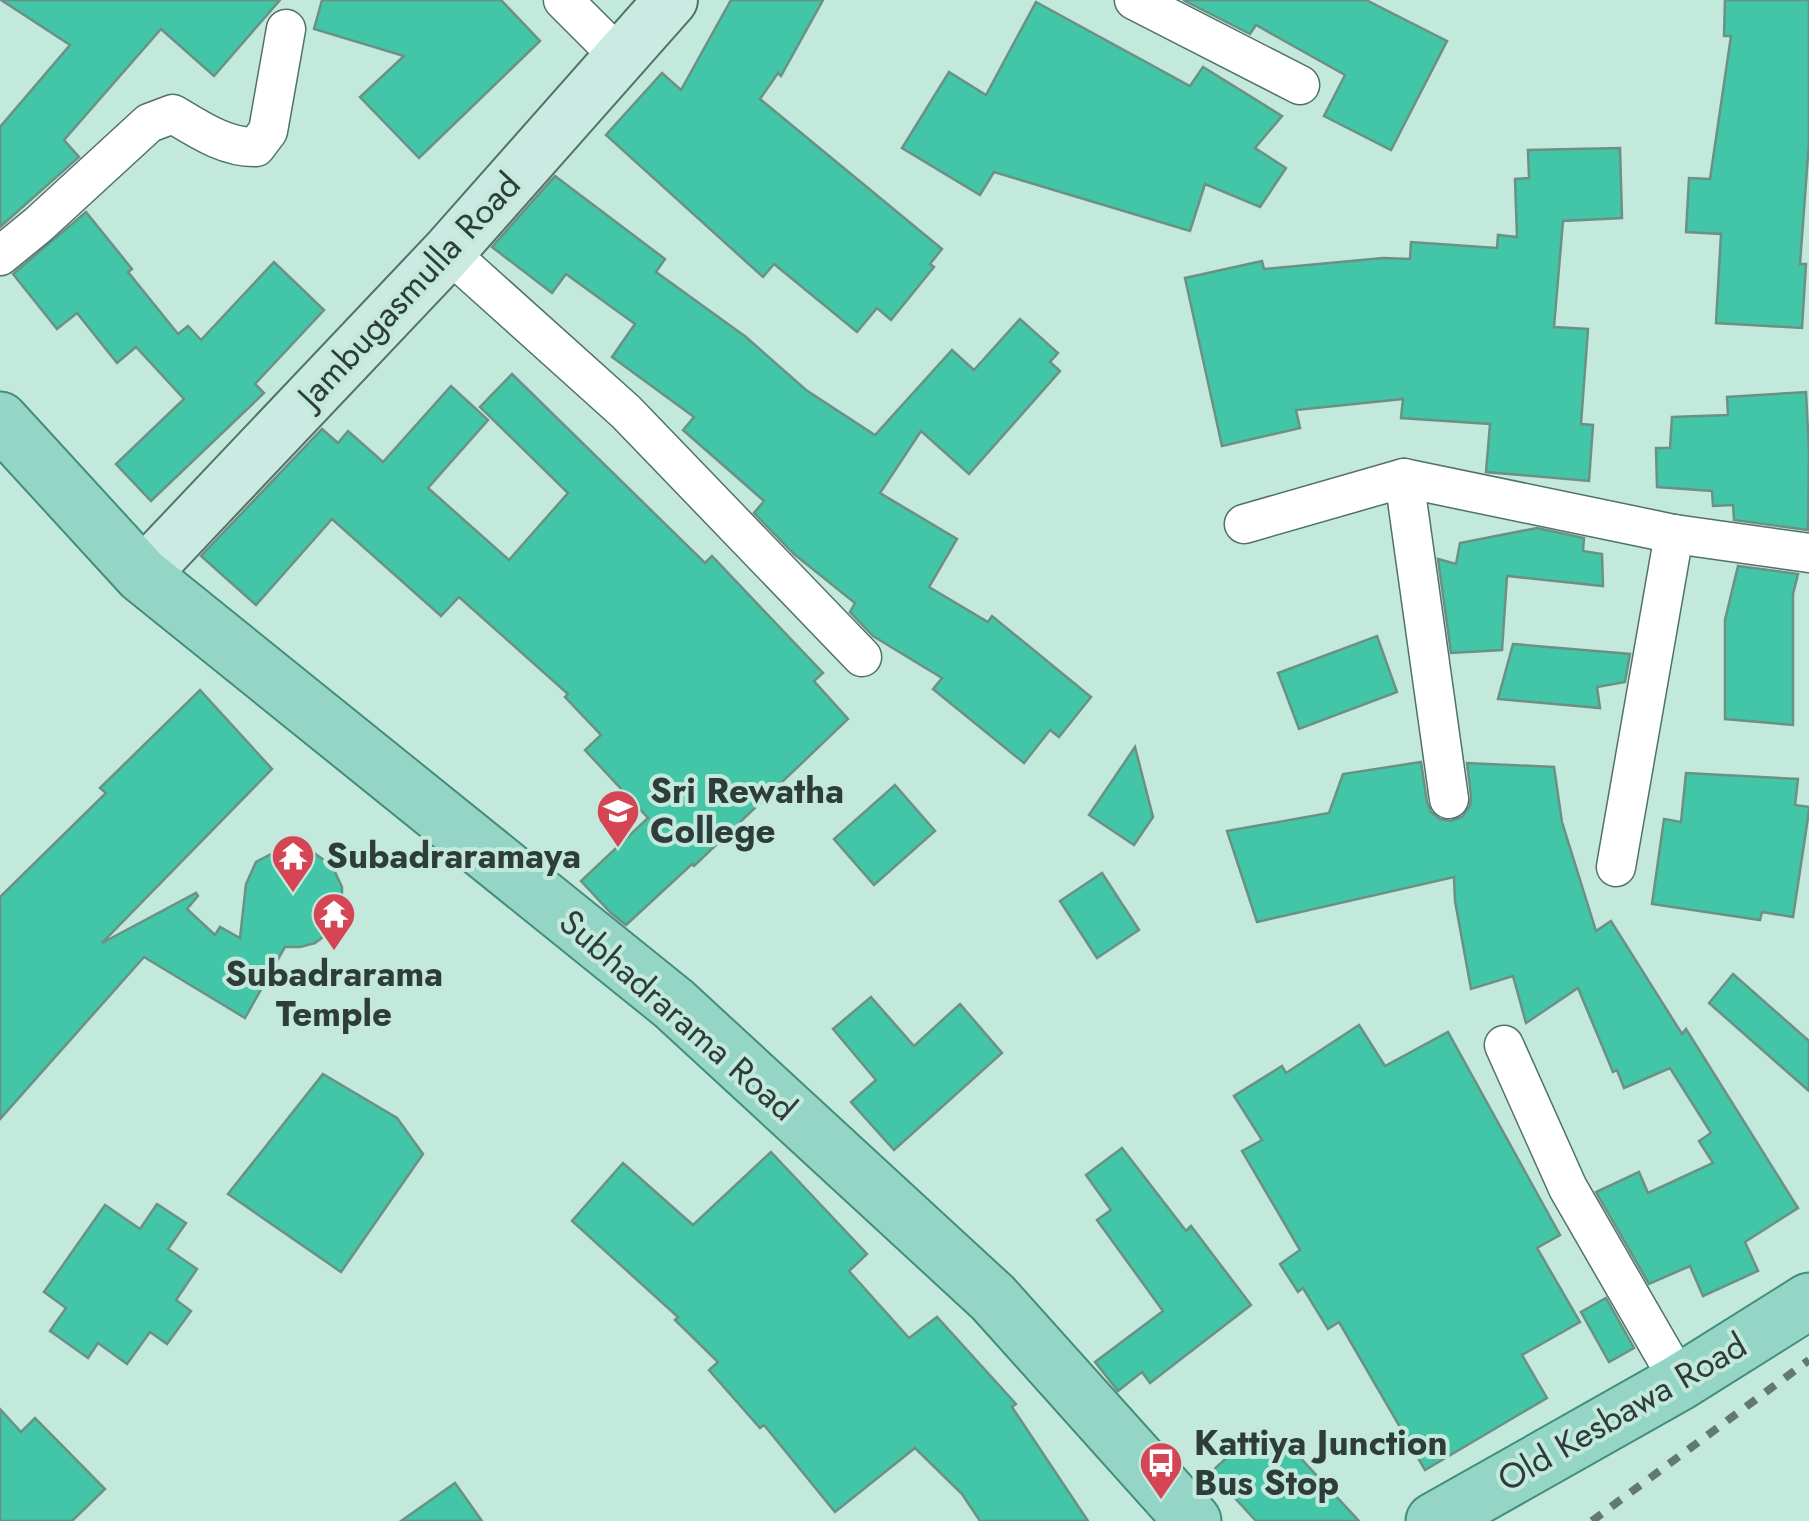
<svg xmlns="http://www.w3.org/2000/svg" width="1809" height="1521" viewBox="0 0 1809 1521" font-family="Jost,sans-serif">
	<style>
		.building { fill: #42c6a7; stroke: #6d9085; stroke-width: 2.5 }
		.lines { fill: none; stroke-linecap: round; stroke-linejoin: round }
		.street-casing { stroke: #507268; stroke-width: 41 }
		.secondary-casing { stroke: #507268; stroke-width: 56 }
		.primary-casing { stroke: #438e7b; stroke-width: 59 }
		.street { stroke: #fff; stroke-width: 38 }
		.secondary { stroke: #caeae2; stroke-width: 52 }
		.primary { stroke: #95d5c5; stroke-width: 55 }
		.rail { stroke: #627972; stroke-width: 8; stroke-dasharray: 12 12; stroke-linecap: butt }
		.labels { text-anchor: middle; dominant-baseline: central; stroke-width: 8; stroke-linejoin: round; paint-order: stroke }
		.street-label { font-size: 35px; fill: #2e3d39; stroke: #c3e8dc }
		.poi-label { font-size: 35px; font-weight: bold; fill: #2e3d39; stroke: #c3e8dc; text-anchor: start }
	</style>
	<rect width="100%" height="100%" fill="#c3e8dc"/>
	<g class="building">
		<path d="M1,0h279l-66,76 -53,-47 -97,111 15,17 -79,70v-100l70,-82z"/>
		<path d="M322,0h179l39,41 -121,117 -59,-61 44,-41 -90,-27z"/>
		<path d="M731,0h92l-42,76 -3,-3 -18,26 182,150 -12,15 4,3 -43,53 -14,-12 -20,24 -83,-68 -11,13 -157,-142 56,-62 19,17z"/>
		<path d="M1183,0h183l81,41 -56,109 -67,-34 21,-41 -89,-50 -6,9z"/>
		<path d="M1725,0h84v142l-9,122h6l-4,64 -86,-5 5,-89 -35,-2 3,-54 21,1 21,-143h-7z"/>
		<path d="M1036,2l154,84 13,-19 79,49 -27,32 31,20 -26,39 -55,-23 -15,47 -196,-59 -14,23 -78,-47 47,-76 37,23z"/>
		<path d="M1620,148l2,70 -59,3 -9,106 34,2 -7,95 12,1 -4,56 -103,-9 4,-48 -89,-6 2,-19 -107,11 4,18 -78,18 -37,-168 77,-17 2,8 119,-11 27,1 1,-17 86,6 1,-13 19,2 -2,-58 14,-1 -1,-28z"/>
		<path d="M555,176l110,83 -9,13 90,65 60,53 69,45 77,-85 22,20 46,-51 38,34 -8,9 10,9 -91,103 -48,-43 -41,62 77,46 -28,48 59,35 4,-6 99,81 -32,40 -9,-7 -26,33 -91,-74 9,-11 -69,-42 -23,-24 5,-9 -61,-49 -40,-41 10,-12 -81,-71 11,-13 -82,-60 23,-33 -69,-50 -14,19 -60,-46z"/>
		<path d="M86,212l46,57 -4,3 50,62 10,-8 13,14 73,-78 50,48 -69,74 9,9 -113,108 -35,-37 68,-65 -48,-52 -19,16 -40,-50 -20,16 -44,-55z"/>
		<path d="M512,374l193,189 7,-7 111,117 -9,8 34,38 -154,147 -2,-2 -66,61 -15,-12 -30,-32 67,-63 -63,-68 16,-15 -36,-38 3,-3 -109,-97 -18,19 -109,-97 -76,86 -55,-49 121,-127 16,14 10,-12 35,31 68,-76 37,34 -60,68 81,72 59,-67 -88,-86z"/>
		<path d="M1806,392l3,59 -1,79 -74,-10 -1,-15 -20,1 -1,-15 -55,-4 -1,-39h14l2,-31 56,-2 -1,-18z"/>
		<path d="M1537,528l47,10 -1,13 19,3 1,32 -96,-10 -5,74 -51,3 -13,-94 18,5 4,-21z"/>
		<path d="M1738,566l60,8 -5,20v131l-68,-6v-99z"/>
		<path d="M1377,636l20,56 -98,37 -21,-56z"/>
		<path d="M1513,644l117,10 -5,28 -28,5 3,21 -102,-9z"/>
		<path d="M200,690l72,79 -170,174 94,-50 2,3 -11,13 28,26 5,-8 20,11 6,-54 10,-22 23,-12 16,-1 16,2 13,9 11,12 7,15v16l-4,16 -10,14 -13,10 -15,4h-15l-40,71 -101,-61 -144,162v-222l106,-104 -6,-5z"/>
		<path d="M1135,747l18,70 -19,28 -45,-30z"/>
		<path d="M1421,762l6,40 4,10 9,7 11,2 11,-4 8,-11 1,-10 -4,-33 87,4 8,55 34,109 15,-10 71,113 4,-5 112,179 -53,34 13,29 -55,25 -13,-30 -41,18 -53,-92 43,-20 9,21 65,-30 -14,-22 12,-8 -41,-65 -46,20 -7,-18 -4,2 -35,-84 -52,35 -13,-47 -42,13 -16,-88 -1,-24 -197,45 -30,-91 102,-18 14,-39z"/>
		<path d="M1686,773l112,6 -3,26 14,2v4l-16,106 -31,-5 -2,8 -108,-16 12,-85 17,3z"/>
		<path d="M895,785l40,46 -61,54 -40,-46z"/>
		<path d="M1102,873l37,57 -42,28 -37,-57z"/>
		<path d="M1733,974l76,67v50l-100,-88z"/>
		<path d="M871,997l43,49 46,-42 42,49 -108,97 -43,-48 25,-22 -43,-51z"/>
		<path d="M1359,1025l26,41 63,-34 112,203 -23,13 43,74 -58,33 25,43 -122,72 -86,-148 -11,7 -25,-41 -5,4 -18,-28 20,-14 -58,-99 20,-11 -28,-44 48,-30 4,7z"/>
		<path d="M323,1074l74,44 26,36 -82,118 -113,-78z"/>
		<path d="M1122,1148l64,83 5,-5 60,79 -101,78 -8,-11 -24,19 -23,-29 68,-51 -66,-91 14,-10 -25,-35z"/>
		<path d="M771,1152l96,102 -18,17 60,67 28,-21 79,87 -4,3 76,114h-108l-18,-27 -47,-46 -80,64 -71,-87 -4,3 -51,-58 9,-8 -43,-42 3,-3 -106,-96 51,-58 70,62z"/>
		<path d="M157,1204l29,19 -18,26 29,20 -21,31 15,11 -24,33 -17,-12 -23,32 -29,-21 -10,15 -38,-27 16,-23 -22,-16 61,-87 35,24z"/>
		<path d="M1606,1298l28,50 -25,14 -28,-50z"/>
		<path d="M0,1409l21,23 14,-14 70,71 -33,32h-72z"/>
		<path d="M1257,1430l16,17 9,-9 77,83h-103l-45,-49z"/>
		<path d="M455,1483l27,38h-81z"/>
	</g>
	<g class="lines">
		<g class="street-casing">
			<g id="street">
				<path d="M563,0l56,56"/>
				<path d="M1134,0l166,85"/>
				<path d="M448,252l178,160 236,245"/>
				<path d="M0,256l38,-31 111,-102 24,-9c25,15 53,34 83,33l12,-16 18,-102"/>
				<path d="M1404,478l45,321"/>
				<path d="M1244,524l160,-46 270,56 135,19"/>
				<path d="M1616,867l58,-333"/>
				<path d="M1504,1045l64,143 112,194"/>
			</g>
		</g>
		<g class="secondary-casing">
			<path id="secondary" d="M142,575l306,-323 223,-252"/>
		</g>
		<g class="primary-casing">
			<g id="primary">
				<path d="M0,420l142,155 532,429 319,294 200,223"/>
				<path d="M1434,1521l246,-139 129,-81"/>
			</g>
		</g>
		<use href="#street" class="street"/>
		<use href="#secondary" class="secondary"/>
		<use href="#primary" class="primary"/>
		<path class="rail" d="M1592,1521l217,-161"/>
	</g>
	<defs>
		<g id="school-pin" transform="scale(2.25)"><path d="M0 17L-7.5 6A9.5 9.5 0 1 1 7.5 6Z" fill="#d64554" stroke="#c3e8dc"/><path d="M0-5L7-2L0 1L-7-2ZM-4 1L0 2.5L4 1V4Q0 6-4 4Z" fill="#fff"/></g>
		<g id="temple-pin" transform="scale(2.25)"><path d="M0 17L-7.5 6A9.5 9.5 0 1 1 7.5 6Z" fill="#d64554" stroke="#c3e8dc"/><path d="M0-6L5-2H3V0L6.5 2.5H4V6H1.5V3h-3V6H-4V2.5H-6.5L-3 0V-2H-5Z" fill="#fff"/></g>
		<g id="bus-pin" transform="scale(2.25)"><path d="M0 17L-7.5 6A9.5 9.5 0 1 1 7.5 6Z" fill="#d64554" stroke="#c3e8dc"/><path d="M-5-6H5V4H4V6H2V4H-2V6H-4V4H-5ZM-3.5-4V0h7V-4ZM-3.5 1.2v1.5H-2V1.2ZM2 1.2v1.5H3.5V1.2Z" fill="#fff"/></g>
	</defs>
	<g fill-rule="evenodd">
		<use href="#school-pin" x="618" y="811"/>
		<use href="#temple-pin" x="293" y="856"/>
		<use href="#temple-pin" x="334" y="914"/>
		<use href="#bus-pin" x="1161" y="1463"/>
	</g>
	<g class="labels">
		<g class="street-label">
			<text transform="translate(409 290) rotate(-47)">Jambugasmulla Road</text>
			<text transform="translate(678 1015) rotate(41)">Subhadrarama Road</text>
			<text transform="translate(1622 1412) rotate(-30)">Old Kesbawa Road</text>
		</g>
		<g class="poi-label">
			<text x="650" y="791">Sri Rewatha<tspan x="650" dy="40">College</tspan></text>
			<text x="326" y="856">Subadraramaya</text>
			<text x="334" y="974" text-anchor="middle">Subadrarama<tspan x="334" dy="40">Temple</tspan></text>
			<text x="1194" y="1443">Kattiya Junction<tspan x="1194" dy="40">Bus Stop</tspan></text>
		</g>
	</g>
</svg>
